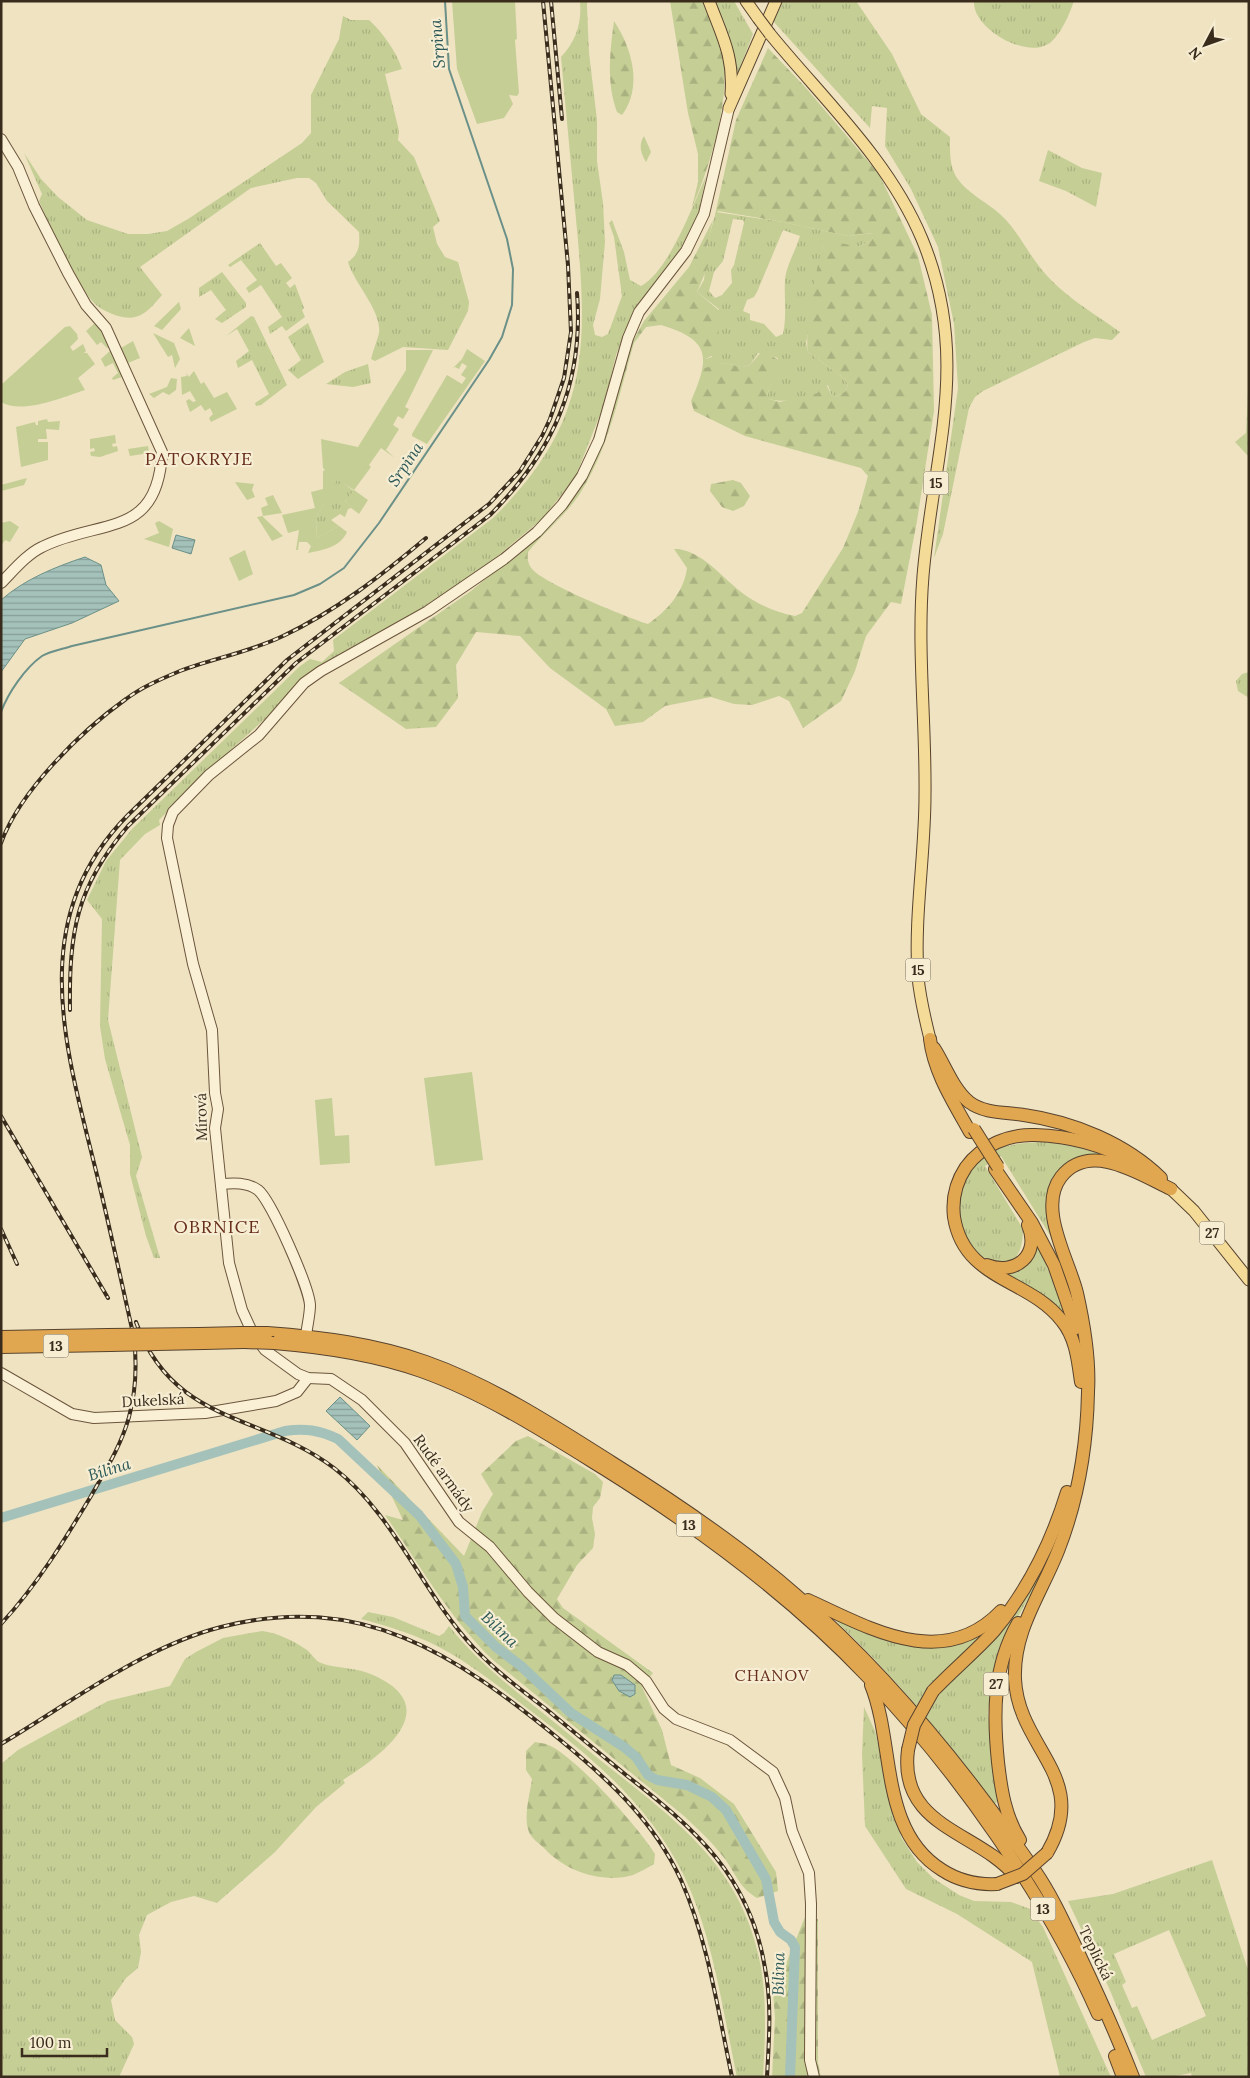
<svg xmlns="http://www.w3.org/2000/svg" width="1250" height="2078" viewBox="0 0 1250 2078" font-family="Lora,serif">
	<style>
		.grass { fill: url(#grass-tufts); fill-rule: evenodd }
		.forest { fill: url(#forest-firs); fill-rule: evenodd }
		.garden { fill: #c5ce95 }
		.water { fill: url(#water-rules); stroke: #6b9088 }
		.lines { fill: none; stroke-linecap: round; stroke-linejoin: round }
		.stream { stroke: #6b9088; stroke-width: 2 }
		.river { stroke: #a4c2ba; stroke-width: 10 }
		.secondary-casing { stroke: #6b553c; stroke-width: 12 }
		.primary-casing { stroke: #57422d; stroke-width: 13 }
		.highway-casing { stroke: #57422d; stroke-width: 14 }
		.secondary { stroke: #faf0d5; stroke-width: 10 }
		.primary { stroke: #f4db98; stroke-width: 11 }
		.highway { stroke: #e1a750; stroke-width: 12 }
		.rail-casing { stroke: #392c1d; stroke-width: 4 }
		.rail { stroke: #f6edd2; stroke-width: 2; stroke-dasharray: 5.5; stroke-linecap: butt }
		.primary-bridge-casing { stroke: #57422d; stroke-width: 13; stroke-linecap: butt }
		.highway-bridge-casing { stroke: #57422d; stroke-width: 14; stroke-linecap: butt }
		.primary-bridge { stroke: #f4db98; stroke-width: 11 }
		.highway-bridge { stroke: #e1a750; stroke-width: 12 }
		.labels { text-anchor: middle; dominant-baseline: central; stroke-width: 4.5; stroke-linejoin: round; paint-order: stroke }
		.shield { fill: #f6edd2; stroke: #726653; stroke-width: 1 }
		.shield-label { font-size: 14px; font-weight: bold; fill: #392c1d }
		.street-label { font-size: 15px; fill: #392c1d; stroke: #f6edd2 }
		.water-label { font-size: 16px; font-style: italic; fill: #2c5958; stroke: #f6edd2 }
		.neighbourhood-label { font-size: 16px; letter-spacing: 1px; fill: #672e1b; stroke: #f6edd2 }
		.quarter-label { font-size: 18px; letter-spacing: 1px; fill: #672e1b; stroke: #f6edd2 }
	</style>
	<defs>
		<pattern id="grass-tufts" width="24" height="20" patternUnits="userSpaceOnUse" patternTransform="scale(1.25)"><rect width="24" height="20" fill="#c5ce95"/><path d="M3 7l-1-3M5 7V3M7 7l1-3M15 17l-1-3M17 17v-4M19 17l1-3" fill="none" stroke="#aab180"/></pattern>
		<pattern id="forest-firs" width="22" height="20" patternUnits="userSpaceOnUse" patternTransform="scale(1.25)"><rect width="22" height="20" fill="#c5ce95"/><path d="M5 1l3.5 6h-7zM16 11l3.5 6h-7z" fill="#aab180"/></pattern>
		<pattern id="water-rules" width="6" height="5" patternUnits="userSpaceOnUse" patternTransform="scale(1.25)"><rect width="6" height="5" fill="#a4c2ba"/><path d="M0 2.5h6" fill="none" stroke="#879e97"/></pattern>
	</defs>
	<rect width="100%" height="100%" fill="#efe3c2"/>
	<g class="grass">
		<path d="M580,1h7v6l2,46 8,67v41l6,42 2,39 -5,57 -7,26 2,10 7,2 6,-3 14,-38 -8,-59 -5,-14 3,-3 12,32 6,28 11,6c28,-15 52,-81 65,-110l-8,40 -16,33 -48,60 -18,46 -11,47 -30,76 -33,41 -48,40 -63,43 -50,32 -59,33 -99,90 -64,63 1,5 -15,9 -25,26 -12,160 34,137 -6,19 24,82h-6l-8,-22 -16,-62v-29l-25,-86 -5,-33 2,-107 -15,-19 19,-39 26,-32 167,-162 11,-8 12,3 12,-11 -1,-11 160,-122c98,-96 95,-172 83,-299 -5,-54 -10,-108 -15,-162 15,-16 21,-34 19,-56z"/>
		<path d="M714,1h20l19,33 -16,41c-2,-27 -13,-50 -23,-74z"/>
		<path d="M779,1h77l36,53 29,60 29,23c0,14 -1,28 7,41 11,16 30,24 44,37 17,16 26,37 41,55 21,26 52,43 78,62l-8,8 -17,-2 -11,4 -101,49 -8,6 -6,11 -26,126 -9,24 24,-170 -4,-64 -16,-77 -27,-58 -26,-43 2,-38 -15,-2 -2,22 -97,-107z"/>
		<path d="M974,1h100c-5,14 -12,31 -23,41 -22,19 -79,-13 -77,-41z"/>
		<path d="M343,16l8,4h18c14,13 27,31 33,49l-17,5 14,57 -1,9 16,17 26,64 -7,6 4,17 8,13 13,5 11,40 -1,9 -20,39 -45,-3 -28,14 -4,-2c2,-8 7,-21 8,-26 3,-22 -25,-50 -31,-71 11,-8 12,-16 11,-30l-32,-31 -11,-18 -7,-5h-12l-46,10 -111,79 22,28c-7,8 -16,20 -27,22 -10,3 -28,-4 -36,-10 -20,-13 -50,-83 -60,-106l3,-7 -18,-41 17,26 17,18 29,23 41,14h20l19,-3 21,-12 114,-76 9,-10v-38l28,-56z"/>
		<path d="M1048,150l34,18 20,5 -6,34 -30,-16 -27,-10z"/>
		<path d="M716,212l67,10 65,14 26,-3 -2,7 -14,7 -35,-3 -17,99 2,9 37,27 3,6 -2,6 -10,6 -5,-3 -3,-9c-13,13 -41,19 -59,14l-2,-3 11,-38 -20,-5 -8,12 -7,2 -20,-4 -18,6v-10l7,-2 7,-48 -22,-17 7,-12 4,-40zM733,219l10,1 1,3 -10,42 -3,5 1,13 -10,12 -7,3 -6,-7 5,-19 9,-11zM783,230l17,6c-4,14 -14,30 -15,44 -1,18 2,36 -2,54l-7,3 -12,-13 -14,-4v-6l-7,-3 4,-11 7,-3 3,-5z"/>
		<path d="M260,243l16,23 5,-3 11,15 -6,5 4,5 5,-4 9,24 -2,2 3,7 -19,14 -4,-5 -12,8 -2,-7 14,-10 -21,-32 -12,8 -3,-5 11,-8 -16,-20 -11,7 -2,-2z"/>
		<path d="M222,272l24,31v4l-24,16 -7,-4 11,-9 -15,-20 -12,7v-9z"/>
		<path d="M251,316l3,1 33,68 -26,20 -5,1 -1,-3 14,-9 -17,-34 -14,8 -2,-7 13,-10 -12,-22 -11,7z"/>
		<path d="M308,323l16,39 -26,17 -10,-9 13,-10 -13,-23z"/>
		<path d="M368,364l3,19 -18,4 -27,-3 19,-12z"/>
		<path d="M1249,373v84l-14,-15 11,-9z"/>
		<path d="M337,479l17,12 -9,10 14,13 -8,-6 -3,1 -3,8 -5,-3 -9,6 8,6 -22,12 -1,-20z"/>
		<path d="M1249,672v26l-11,-7 -2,-10 6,-7z"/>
		<path d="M1045,1142l28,4 28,8c-52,7 -65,38 -48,86l-52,-84 -16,10 38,63c0,77 -92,11 -56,-52 18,-31 45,-34 78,-35z"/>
		<path d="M1039,1246l31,80 -61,-47 -4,-6 29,-26z"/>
		<path d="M1064,1518l-24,59 -26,47 -22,60 -4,29 9,89 -4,3c-48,-70 -97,-126 -158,-185l69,23 88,-18 -69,69 10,10 8,-12 63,-65z"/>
		<path d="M368,1612l25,5 46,19 5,-3 5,-7c27,34 60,60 94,87 25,20 50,42 76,62 70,55 125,100 142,192 6,37 4,73 2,110h-26c-14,-65 -24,-141 -53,-201 -35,-73 -97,-123 -161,-171 -30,-23 -60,-47 -94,-63 -22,-10 -45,-17 -68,-23z"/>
		<path d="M262,1631c16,2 32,10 45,19 5,4 8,11 14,13 16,6 35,4 52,12 74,33 8,81 -30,105l2,3 -29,24 -41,45 -58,51 -23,-7 -23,6 -24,13 -8,20 2,17 -3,16 -12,10 -15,22 4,20 17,17 2,7 -15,33h-118v-313l17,-14 90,-49 62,-15 15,-27 11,-7 27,-14z"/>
		<path d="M864,1707l11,24 26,106 16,25 16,16 26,17 15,6 37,1 19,7 13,18 68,150h-51l-28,-115 -75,-48 -51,-25 -41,-63 -3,-72z"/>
		<path d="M1212,1860l37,113v104h-57l-1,-4 -20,4h-25l-37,-89 -41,-87 45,-7zM1169,1930l37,86 -54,24 -15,-34 -5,2 -10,-23 4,-3 -12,-28z"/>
	</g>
	<g class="forest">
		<path d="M670,1h32c6,15 14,31 19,46 13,43 -11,121 -29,160l6,-25v-28l-10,-41z"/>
		<path d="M614,21c18,27 29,66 8,94l-5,-3c-11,-29 -7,-61 -3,-91z"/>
		<path d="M768,48l38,40 73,86 39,82 14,59 2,96 -17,110 -16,83 -10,-2 -25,34 -11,35 -14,30 -38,27 -14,-27 -10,-5 -27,9 -18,-1 -23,-7 -46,9 -22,16 -28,4 -9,-17 -56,-41 -30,-32 -44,-4 -20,33 2,33 -22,29 -30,2 -67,-46 132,-92 86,-71 18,-25 25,-50 32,-102 12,-22 45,-54 24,-47 -6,26 1,20 -11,26 24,20 -5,42 -11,5v9l18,-5 20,4 7,-2 12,-14 17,9 -12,35 2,4 11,3 37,-9 9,-9 5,10 5,3 10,-6 2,-6 -3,-6 -37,-27c-4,-21 9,-89 16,-111l4,-1 30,7 14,-7 1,-7 -25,3 -65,-14 -65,-11 -3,4 21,-95zM661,325c50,15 49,32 30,76l3,10 51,25 116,32 7,8 -10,36 -15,36 -41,65 -7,3c-17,-3 -36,-11 -50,-21 -21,-15 -39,-41 -66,-46h-5l13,19c-3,24 -20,43 -39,56 -22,-7 -101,-39 -115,-54 -5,-5 -6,-11 -5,-18 16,-20 36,-35 51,-57 30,-46 40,-101 55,-152l12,-16z"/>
		<path d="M644,136l7,16 -5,10c-5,-8 -8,-17 -2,-26z"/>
		<path d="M733,480l8,3 9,13 -6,10 -11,5 -11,-4 -12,-16 1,-7z"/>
		<path d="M528,1436l67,38 8,8 -3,16 -7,9 -1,11 3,16 -2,14 -16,17 -20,34 6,9 90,65 -11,14 20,43 9,35 29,13 34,26 42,68 2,19 -21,7c-17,-10 -21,-23 -32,-39 -12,-16 -26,-29 -41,-43l-191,-156c-44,-42 -73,-95 -108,-145l18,5 -26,-55 87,91 18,-44 11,-18 -12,-20 35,-33zM621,1675l14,10 -13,9 -10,-14z"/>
		<path d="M535,1742c3,1 8,1 11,2 28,10 93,84 109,110l-1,10c-7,4 -14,8 -21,11 -30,9 -68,-4 -88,-26 -5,-5 -14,-11 -16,-17 -6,-15 1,-38 3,-53l-6,-9v-19z"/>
		<path d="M805,1917l13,2v144l3,14h-49l3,-59 -3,-39 14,-15z"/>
	</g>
	<g class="garden">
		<path d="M452,1h63l2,38 -2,1 4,53 -2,3 -8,-1 4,9 -9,14 -27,6 -20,-55z"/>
		<path d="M179,302l2,7 -19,21 -8,-4z"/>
		<path d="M96,322l11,14 16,36 -1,5 -9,3 -1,-2 6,-5 -5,-10 -8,4 -4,-8 10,-9 -1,-3 -3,1 -6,-6 -4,3 -11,-14z"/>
		<path d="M70,326l7,8 1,5 -8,8 3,4 10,-7 3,7 -2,2h3l8,11 -17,14 7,12c-22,7 -63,25 -84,12v-17l64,-58z"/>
		<path d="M189,328l6,18 -15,-8z"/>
		<path d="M153,333l21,10 6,16 -5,9 -3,-13 -4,2z"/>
		<path d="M133,341l7,17 -12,5 -7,-15z"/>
		<path d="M467,349l18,12 -58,83 -15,-8v-2l35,-59 15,9 4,-6 -5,-3 6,-9 -5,-3 -3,6 -4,-2 -2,1 9,-9z"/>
		<path d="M406,350h27l-28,57 4,2 -6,10 -5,-3 -5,9 6,4 -13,21 9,8 -14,-10 -12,17 2,2 -17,23 14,10 -9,14 -14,-13 9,-11 -17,-10 -21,38 1,20 22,-12 8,6c-7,15 -23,18 -39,21l3,-7 -4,-4h-8l-1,8h-2l3,-20 -11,3 -6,-18 33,-7 -4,-16 12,-3v-18l2,-1 -2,-2 -2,-29 37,8 48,-77z"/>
		<path d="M194,371l7,13 3,-2 10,16 13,-6 10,17 -26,13 -2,-4 4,-4 -3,-6 -5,3 -4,-6 -11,7 -4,-11 3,-2 4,3 3,-1 -6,-10 -8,4 -1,-18 6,-1 -1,-3 3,4z"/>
		<path d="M171,378l6,1 -1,11 -7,5 -6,-3 -9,6 -5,-4 18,-7z"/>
		<path d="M47,419l1,3 12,-1 -1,9 -13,-1 1,10h-9v3h10v18l-27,7 -5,-40 19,-5 1,3h2v-4z"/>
		<path d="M115,435l1,8 -4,1 1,3 4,-1 1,5 -18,6 -9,-1 -1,-4 5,-1 -1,-3 -4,1v-10z"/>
		<path d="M148,446l1,7 -19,3 -2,-7z"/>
		<path d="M27,478l-3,7 -23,6v-6z"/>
		<path d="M235,482l19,2 -2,6 3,7 -8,3z"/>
		<path d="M273,495l9,18 -19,3 -2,-8 7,-3 -3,-7z"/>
		<path d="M263,516v1l20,19 -11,5 -15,-24z"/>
		<path d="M10,521l9,6 -9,15 -5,-2 -4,6v-23z"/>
		<path d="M159,521l14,8 -4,18 -25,-8 15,-6 -4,-10z"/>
		<path d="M245,550l8,24 -14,7 -10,-23z"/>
		<path d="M472,1072l11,88 -48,6 -11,-88z"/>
		<path d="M332,1098l3,38 14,-1 1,28 -30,2 -5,-65z"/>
	</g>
	<g class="water">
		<path d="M176,535l19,5 -4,14 -19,-6z"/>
		<path d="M85,557l16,8 5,20 13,16 -47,22 -47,16 -24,33v-72c24,-21 54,-33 84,-43z"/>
		<path d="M340,1397l30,29 -13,14 -31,-29z"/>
		<path d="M614,1675h7l14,10v9l-5,3 -11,-6 -7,-11z"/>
	</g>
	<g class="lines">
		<path class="stream" d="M1,712c7,-19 24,-44 41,-56 8,-5 21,-7 30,-10l222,-51 26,-11 24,-16 35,-45 110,-163 13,-23 10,-32 1,-36 -6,-30 -58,-170 -4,-68"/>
		<path class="river" d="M1,1518l284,-87c20,-3 34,-1 53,8l81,76 37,49 7,23 2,29 31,31 25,19 50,47 53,34 12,10 12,18 9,5 30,5 25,12 14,13 40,69 8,43 6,10 11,8 4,7 -5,130"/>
		<g class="secondary-casing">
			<g id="secondary">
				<path d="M729,108l-25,106 -18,37 -47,61 -11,26 -29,102 -17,36 -20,29 -25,27 -33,27 -76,52 -107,60 -17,12 -45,52 -50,40 -36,37 -5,13 -1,13 26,126 19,66 3,63 3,16 -3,19 14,135 13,47 11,24 12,16 33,24 10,4 23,1 31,21 43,43 54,79 31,25 38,45 26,26 44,34 29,13 19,16 18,28 12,10 54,21 43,32 12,26 7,33 17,42 2,31 -1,156 4,17"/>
				<path d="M1,139l17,28 16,39 34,67 18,32 20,23 56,124c-4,88 -63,66 -120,95 -15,7 -29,24 -41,36"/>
				<path d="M221,1184c12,-1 26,-2 37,6 13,10 51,97 52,115 0,10 -3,21 -4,31"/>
				<path d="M1,1373l71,41 22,4 111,-5 71,-12 21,-9 11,-14"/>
			</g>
		</g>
		<g class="primary-casing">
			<g id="primary">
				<path d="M709,1c13,35 25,55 22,93"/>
				<path d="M746,1l12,17"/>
				<path d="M770,34c54,66 119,126 152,205 50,121 11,216 1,337 -6,74 3,146 2,219 0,61 -11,121 -7,182 2,21 7,42 12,62"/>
				<path d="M729,108l47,-107"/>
				<path d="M1171,1189l23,22 55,69"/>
			</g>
		</g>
		<g class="highway-casing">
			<g id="highway">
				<path d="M930,1039c4,34 24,64 40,93"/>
				<path d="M934,1048c11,17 19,41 35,54 16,12 37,10 55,13 49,7 101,28 137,63"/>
				<path d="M995,1169l37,54 22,42 22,63"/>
				<path d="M987,1265c28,11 54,-10 41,-40"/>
				<path d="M267,1333c54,4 108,11 159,29 65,23 127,63 185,100 64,40 128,83 185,133 92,79 170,176 239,276 18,26 31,56 45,85 19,40 37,80 53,121"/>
				<path d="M199,1334l42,-1"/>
				<path d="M1,1337l107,-2"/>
				<path d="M204,1343l40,-1"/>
				<path d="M274,1343c50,4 99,11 147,28 65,23 127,63 185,99 94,59 185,126 261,206 90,94 179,220 231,338"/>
				<path d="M1,1347l109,-2"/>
				<path d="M1081,1382c-3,-21 -5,-44 -19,-61 -33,-43 -98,-40 -108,-104 -2,-17 2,-35 12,-50 16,-22 43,-33 69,-32 35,1 68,10 98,27"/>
				<path d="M808,1600c61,28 135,72 193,11"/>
				<path d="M1018,1623c-25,44 -25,90 -20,139 3,27 7,54 22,78"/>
				<path d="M871,1685c24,59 8,146 71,185 17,11 35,15 55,14"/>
				<path d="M933,1691c20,-21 42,-39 61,-60 33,-40 58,-90 73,-139"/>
				<path d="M908,1750c-10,78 71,81 108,127"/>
				<path d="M1047,1853c45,-76 -29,-104 -32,-174 -2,-48 26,-85 43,-128 20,-51 29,-106 30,-159 2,-32 -4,-68 -11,-99 -8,-33 -40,-85 -16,-116 29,-37 80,-2 110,12"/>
				<path d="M1115,2056l8,21"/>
			</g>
		</g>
		<use href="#secondary" class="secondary"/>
		<use href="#primary" class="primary"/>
		<use href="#highway" class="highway"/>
		<g class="rail-casing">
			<g id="rail">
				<path d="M551,1l11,118"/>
				<path d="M1,843c19,-52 80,-112 125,-144 16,-12 35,-20 54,-28 34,-13 70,-19 103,-35 53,-25 99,-61 143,-98"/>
				<path d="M70,1010c-1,-78 6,-123 58,-184l168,-163 194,-148c63,-63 94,-132 87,-222"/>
				<path d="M1,1116l107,182"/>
				<path d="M1,1229l16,35"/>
				<path d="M136,1322c37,103 126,91 198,146 61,47 88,125 140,180 22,23 47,42 72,61 27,22 53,44 80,66 69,54 124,101 139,193 7,36 4,72 2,109"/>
				<path d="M1,1624c36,-39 63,-83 90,-128 14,-25 30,-50 38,-79 7,-26 8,-52 5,-79 -12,-54 -24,-109 -37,-163 -31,-126 -73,-255 31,-360l159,-155 202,-156 31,-33 22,-35 8,-17 14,-41 7,-46 -3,-67 -25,-264"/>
				<path d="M1,1744c69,-41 142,-97 220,-117 140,-36 234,27 338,112 49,40 95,82 122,141 27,61 37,131 51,197"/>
			</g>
		</g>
		<use href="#rail" class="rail"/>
		<g class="primary-bridge-casing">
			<path id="primary-bridge" d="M758,18l12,16"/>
		</g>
		<g class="highway-bridge-casing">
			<g id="highway-bridge">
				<path d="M974,1129l24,38"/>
				<path d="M241,1333h26"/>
				<path d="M108,1335l91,-1"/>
				<path d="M244,1342l30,1"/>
				<path d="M110,1345l94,-2"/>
				<path d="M908,1750l6,-25 19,-34"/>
				<path d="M997,1884l26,-10 24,-21"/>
			</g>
		</g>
		<use href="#primary-bridge" class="primary-bridge"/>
		<use href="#highway-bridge" class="highway-bridge"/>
	</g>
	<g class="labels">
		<g class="shield">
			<rect x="923.5" y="471.5" width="25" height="23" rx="4"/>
			<rect x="905.5" y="958.5" width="25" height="23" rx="4"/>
			<rect x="1199.5" y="1221.5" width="25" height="23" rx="4"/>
			<rect x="43.5" y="1334.5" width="25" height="23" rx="4"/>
			<rect x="676.5" y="1513.5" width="25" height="23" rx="4"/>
			<rect x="983.5" y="1672.5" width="25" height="23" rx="4"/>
			<rect x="1030.5" y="1897.5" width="25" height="23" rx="4"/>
		</g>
		<g class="shield-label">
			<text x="936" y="483">15</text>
			<text x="918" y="970">15</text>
			<text x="1212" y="1233">27</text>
			<text x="56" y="1346">13</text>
			<text x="689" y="1525">13</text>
			<text x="996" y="1684">27</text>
			<text x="1043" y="1909">13</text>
		</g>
		<g class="street-label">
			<text transform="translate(201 1117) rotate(-91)">Mírová</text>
			<text transform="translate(153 1400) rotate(-3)">Dukelská</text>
			<text transform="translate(444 1473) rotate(54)">Rudé armády</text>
			<text transform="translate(1096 1953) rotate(64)">Teplická</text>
		</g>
		<g class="water-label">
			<text transform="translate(437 44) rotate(-95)">Srpina</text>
			<text transform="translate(405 464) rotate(-56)">Srpina</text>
			<text transform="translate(109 1469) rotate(-17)">Bílina</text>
			<text transform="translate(500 1629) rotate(44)">Bílina</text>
			<text transform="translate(778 1974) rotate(-89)">Bílina</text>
		</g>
		<g class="neighbourhood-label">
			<text x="772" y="1675">CHANOV</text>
		</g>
		<g class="quarter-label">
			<text x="199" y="458">PATOKRYJE</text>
			<text x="217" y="1226">OBRNICE</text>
		</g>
	</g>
	<rect width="1250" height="2078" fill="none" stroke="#392c1d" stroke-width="5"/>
	<g transform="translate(1205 45) rotate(229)" stroke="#f6edd2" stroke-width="4" paint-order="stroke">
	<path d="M0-4L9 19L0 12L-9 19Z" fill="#392c1d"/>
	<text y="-8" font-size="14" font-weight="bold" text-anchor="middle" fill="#392c1d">N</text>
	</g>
	<path d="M22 2048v8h85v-8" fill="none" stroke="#392c1d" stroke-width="2.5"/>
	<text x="30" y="2048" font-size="15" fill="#392c1d" stroke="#f6edd2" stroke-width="4" paint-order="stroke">100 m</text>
</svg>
